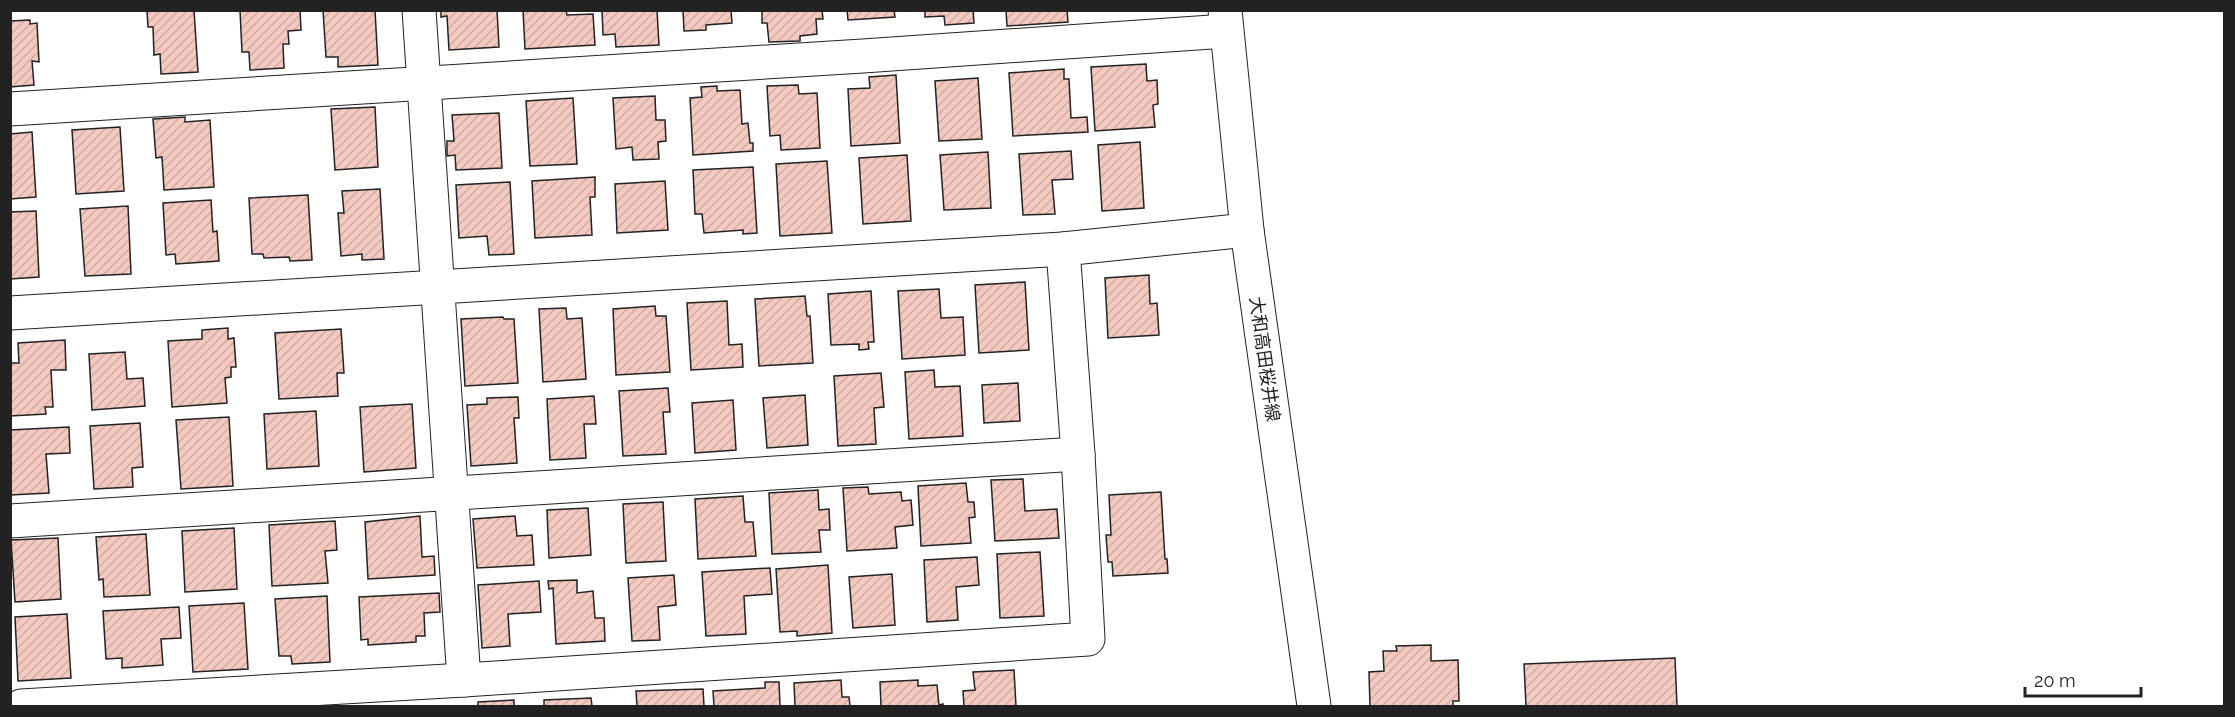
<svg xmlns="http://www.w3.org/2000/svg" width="2235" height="717" viewBox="0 0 2235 717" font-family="Raleway,'Noto Sans JP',sans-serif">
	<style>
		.building { fill: url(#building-hatch); stroke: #222; stroke-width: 1.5 }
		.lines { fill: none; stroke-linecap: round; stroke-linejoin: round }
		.minor-casing { stroke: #222; stroke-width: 35 }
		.major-casing { stroke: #222; stroke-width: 35 }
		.minor { stroke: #fff; stroke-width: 33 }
		.major { stroke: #fff; stroke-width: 33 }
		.labels { text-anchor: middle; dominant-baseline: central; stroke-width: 4.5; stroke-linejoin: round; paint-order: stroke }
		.street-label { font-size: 18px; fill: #222; stroke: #fff }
	</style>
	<defs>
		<pattern id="building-hatch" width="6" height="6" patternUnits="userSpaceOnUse" patternTransform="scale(1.5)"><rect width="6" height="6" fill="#f3c9c0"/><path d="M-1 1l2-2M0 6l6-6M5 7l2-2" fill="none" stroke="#d0aca5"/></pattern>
	</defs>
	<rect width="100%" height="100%" fill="#fff"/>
	<g class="building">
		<path d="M194,10l4,62 -37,2 -1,-20 -6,1 -1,-28h-5l-1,-16z"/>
		<path d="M240,10h60l1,20 -13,1 1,13h-6l1,24 -34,2 -1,-18h-7z"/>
		<path d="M323,10h52l3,55 -40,2v-10h-12z"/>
		<path d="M441,10h56l2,37 -50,3 -2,-34 -6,1z"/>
		<path d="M523,10h43l1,5 26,-1 2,31 -70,4z"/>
		<path d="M602,10h55l2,35 -43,2 -1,-13 -12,1z"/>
		<path d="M683,10h48l1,13 -26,2v5l-22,1z"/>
		<path d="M762,10h60l1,9h-7l1,15 -17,2v5l-31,1 -2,-19h-5z"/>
		<path d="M847,10h47l1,7 -47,3z"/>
		<path d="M925,10h48l1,13 -29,2 -1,-9 -19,1z"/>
		<path d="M1006,10h61l1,12 -61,4z"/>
		<path d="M30,20v4l7,-1 2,39 -7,-1 2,24 -24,2v-66z"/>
		<path d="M1146,64l1,17 10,-1 1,24 -5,1 2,22 -60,4 -4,-64z"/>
		<path d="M1064,69v10h5l2,39 16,-1 1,15 -75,4 -4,-63z"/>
		<path d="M896,75l4,68 -49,3 -3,-57 22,-1 -1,-11z"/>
		<path d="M978,78l4,61 -43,2 -4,-60z"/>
		<path d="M798,85l1,9 18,-1 3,55 -39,2 -1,-15 -10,1 -3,-50z"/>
		<path d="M717,86v5l23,-1 2,34 6,-1 2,20h3v8l-60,4 -3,-57 12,-1 -1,-10z"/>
		<path d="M655,96l1,24h9l1,21 -8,1 1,17 -26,1 -1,-13 -16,2 -3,-51z"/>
		<path d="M573,98l4,66 -47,2 -4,-65z"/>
		<path d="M375,107l3,60 -43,3 -4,-61z"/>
		<path d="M499,113l3,55 -46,2 -1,-15 -8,1v-15h7l-2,-26z"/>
		<path d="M185,117v5l25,-2 4,67 -50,3 -2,-33 -6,1 -3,-39z"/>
		<path d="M120,127l4,64 -48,3 -4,-64z"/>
		<path d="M32,132l4,65 -26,2v-65z"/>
		<path d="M1140,142l4,66 -42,3 -4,-66z"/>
		<path d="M1071,151l2,28 -21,1 3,34 -32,1 -4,-61z"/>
		<path d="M988,152l3,56 -47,2 -4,-55z"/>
		<path d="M907,155l4,66 -48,3 -4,-66z"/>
		<path d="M827,161l5,72 -52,3 -4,-72z"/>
		<path d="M753,167l4,66 -14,1v-4l-39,3 -2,-19h-7l-2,-44z"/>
		<path d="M595,177v20h-5l2,38 -57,3 -3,-57z"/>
		<path d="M665,181l3,49 -51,3 -2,-49z"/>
		<path d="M510,182l4,72 -25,1 -2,-19 -28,2 -3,-53z"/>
		<path d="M380,189l4,70 -22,1v-6l-21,2 -3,-43h6l-2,-22z"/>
		<path d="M308,195l4,65 -22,1 -1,-4 -25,1 -1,-4h-11l-3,-56z"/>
		<path d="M211,200l2,32 4,-1 2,30 -43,3 -1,-10 -9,1 -3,-52z"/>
		<path d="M128,206l3,68 -46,2 -5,-67z"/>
		<path d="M36,211l3,66 -29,2v-67z"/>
		<path d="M1149,275l1,29 7,-1 2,32 -51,3 -3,-60z"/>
		<path d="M1025,282l4,68 -50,3 -4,-68z"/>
		<path d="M939,289l2,29 22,-1 2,38 -63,4 -4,-68z"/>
		<path d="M871,291l3,51h-6l1,7 -10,1v-6l-28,1 -3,-51z"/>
		<path d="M805,296l2,20h3l3,47 -54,3 -4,-67z"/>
		<path d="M727,301l2,44 13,-1 1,23 -52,3 -4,-67z"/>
		<path d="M655,306l1,10h10l4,56 -54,3 -3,-66z"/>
		<path d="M566,308l1,11 15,-1 4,61 -43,3 -4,-73z"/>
		<path d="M503,317l1,2h10l4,64 -53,3 -4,-67z"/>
		<path d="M228,328v11l6,-1 2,29h-5v10l-6,1 2,25 -55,4 -4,-66 34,-2v-9z"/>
		<path d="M341,329l3,44h-7l1,23 -59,3 -4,-66z"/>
		<path d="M65,340l1,30h-15l2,37h-8l1,7 -36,2v-53h9l-1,-20z"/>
		<path d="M125,352l2,27 16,-1 2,28 -53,4 -3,-56z"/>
		<path d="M934,370l1,17 25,-1 3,50 -54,3 -4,-67z"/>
		<path d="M881,373l3,34 -10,1 2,36 -38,2 -4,-70z"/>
		<path d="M1018,383l2,38 -36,2 -2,-38z"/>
		<path d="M668,388l2,24h-7l3,42 -43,2 -4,-65z"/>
		<path d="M805,395l3,50 -41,3 -4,-50z"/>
		<path d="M594,396l2,28h-12l2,34 -36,2 -3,-61z"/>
		<path d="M518,397l1,21h-5l3,45 -46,3 -4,-61 20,-1v-6z"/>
		<path d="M733,400l3,50 -41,3 -3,-50z"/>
		<path d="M412,404l4,64 -52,4 -4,-65z"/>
		<path d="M316,411l3,55 -52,3 -3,-55z"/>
		<path d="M229,417l4,69 -52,3 -5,-69z"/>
		<path d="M140,423l3,44 -11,1 1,19 -39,2 -4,-63z"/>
		<path d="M69,427l1,26 -24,1 3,39 -39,2v-65z"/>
		<path d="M1023,479l2,32 32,-2 2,29 -64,3 -4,-61z"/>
		<path d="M966,483l2,19h6l1,15 -6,1 2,25 -50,3 -3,-60z"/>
		<path d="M868,487l1,7 32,-2 1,9 9,-1 2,25 -18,2 2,21 -50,3 -4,-63z"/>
		<path d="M818,490l1,20 10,-1 1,21h-11l2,22 -49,2 -3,-61z"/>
		<path d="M1161,492l4,67h2l1,14 -55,3 -1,-14h-4l-2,-27h5l-2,-40z"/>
		<path d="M743,496l2,26h8l3,34 -58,3 -3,-60z"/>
		<path d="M663,502l3,59 -40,2 -3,-59z"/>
		<path d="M588,508l3,47 -42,3 -2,-48z"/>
		<path d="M420,516l2,41 12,-1 1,19 -67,4 -3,-57z"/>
		<path d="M515,516l2,20 15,-1 2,30 -57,3 -4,-49z"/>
		<path d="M335,521l2,29 -12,1 3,32 -56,3 -3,-61z"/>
		<path d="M234,528l3,61 -52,3 -3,-61z"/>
		<path d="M146,534l4,61 -46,2 -1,-18 -4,1 -3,-43z"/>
		<path d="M58,538l3,61 -46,3 -4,-62z"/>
		<path d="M1040,552l4,64 -44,2 -3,-64z"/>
		<path d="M977,557l2,28 -23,2 2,33 -31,2 -3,-62z"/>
		<path d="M828,565l4,68 -35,3v-5l-17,1 -4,-63z"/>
		<path d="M770,568l2,26 -28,2 2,38 -40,2 -4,-64z"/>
		<path d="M892,574l3,51 -42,3 -4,-51z"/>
		<path d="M674,575l2,30 -18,2 2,33 -28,1 -4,-63z"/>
		<path d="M577,580v13l16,-2 2,27h9l1,23 -49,3 -3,-56 -4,1 -1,-8z"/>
		<path d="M539,581l2,31 -33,2 2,32 -28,2 -4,-63z"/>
		<path d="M439,593l1,19 -16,1 1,23h-9v6l-48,3v-6l-7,1 -2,-43z"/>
		<path d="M327,596l3,66 -38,2 -1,-8h-12l-4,-57z"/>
		<path d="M244,603l4,66 -55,3 -4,-66z"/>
		<path d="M179,607l2,31 -20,1 2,26 -41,3v-10l-16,1 -3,-48z"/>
		<path d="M67,614l4,64 -53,3 -3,-64z"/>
		<path d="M1431,645v16l27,-1 1,41h-6v5h-83l-1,-34 15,-1 -1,-20h14l-1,-5z"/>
		<path d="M1675,658l2,48h-151l-2,-42z"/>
		<path d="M1014,670l2,36h-52l-1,-15 12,-1 -2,-18z"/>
		<path d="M841,680l1,17h7l1,9h-55l-1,-23z"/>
		<path d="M918,680v6l19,-1 2,20 4,-1v2h-62l-1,-24z"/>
		<path d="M765,682h14l1,24h-66l-1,-15 52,-3z"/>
		<path d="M703,689l1,17h-67l-1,-15z"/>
		<path d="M591,698l1,8h-48v-6z"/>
		<path d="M514,700v6h-36v-4z"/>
	</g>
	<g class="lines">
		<g class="minor-casing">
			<g id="minor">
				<path d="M419,10l45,670"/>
				<path d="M10,109l853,-53 363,-25"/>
				<path d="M10,313l1053,-64 184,-19"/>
				<path d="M10,521l1068,-67"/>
				<path d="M21,706l443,-26 624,-41 -10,-185 -15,-205"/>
			</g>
		</g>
		<g class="major-casing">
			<path id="major" d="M1225,10l22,220 67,476"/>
		</g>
		<use href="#minor" class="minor"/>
		<use href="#major" class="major"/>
	</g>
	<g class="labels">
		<g class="street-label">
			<text transform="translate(1265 359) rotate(82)">大和高田桜井線</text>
		</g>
	</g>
	<rect width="2235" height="717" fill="none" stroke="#222222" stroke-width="24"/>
	<path d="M2025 687v9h116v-9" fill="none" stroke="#222222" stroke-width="3"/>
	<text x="2034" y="687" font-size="18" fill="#222222" stroke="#ffffff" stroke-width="4.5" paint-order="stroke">20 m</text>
</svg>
